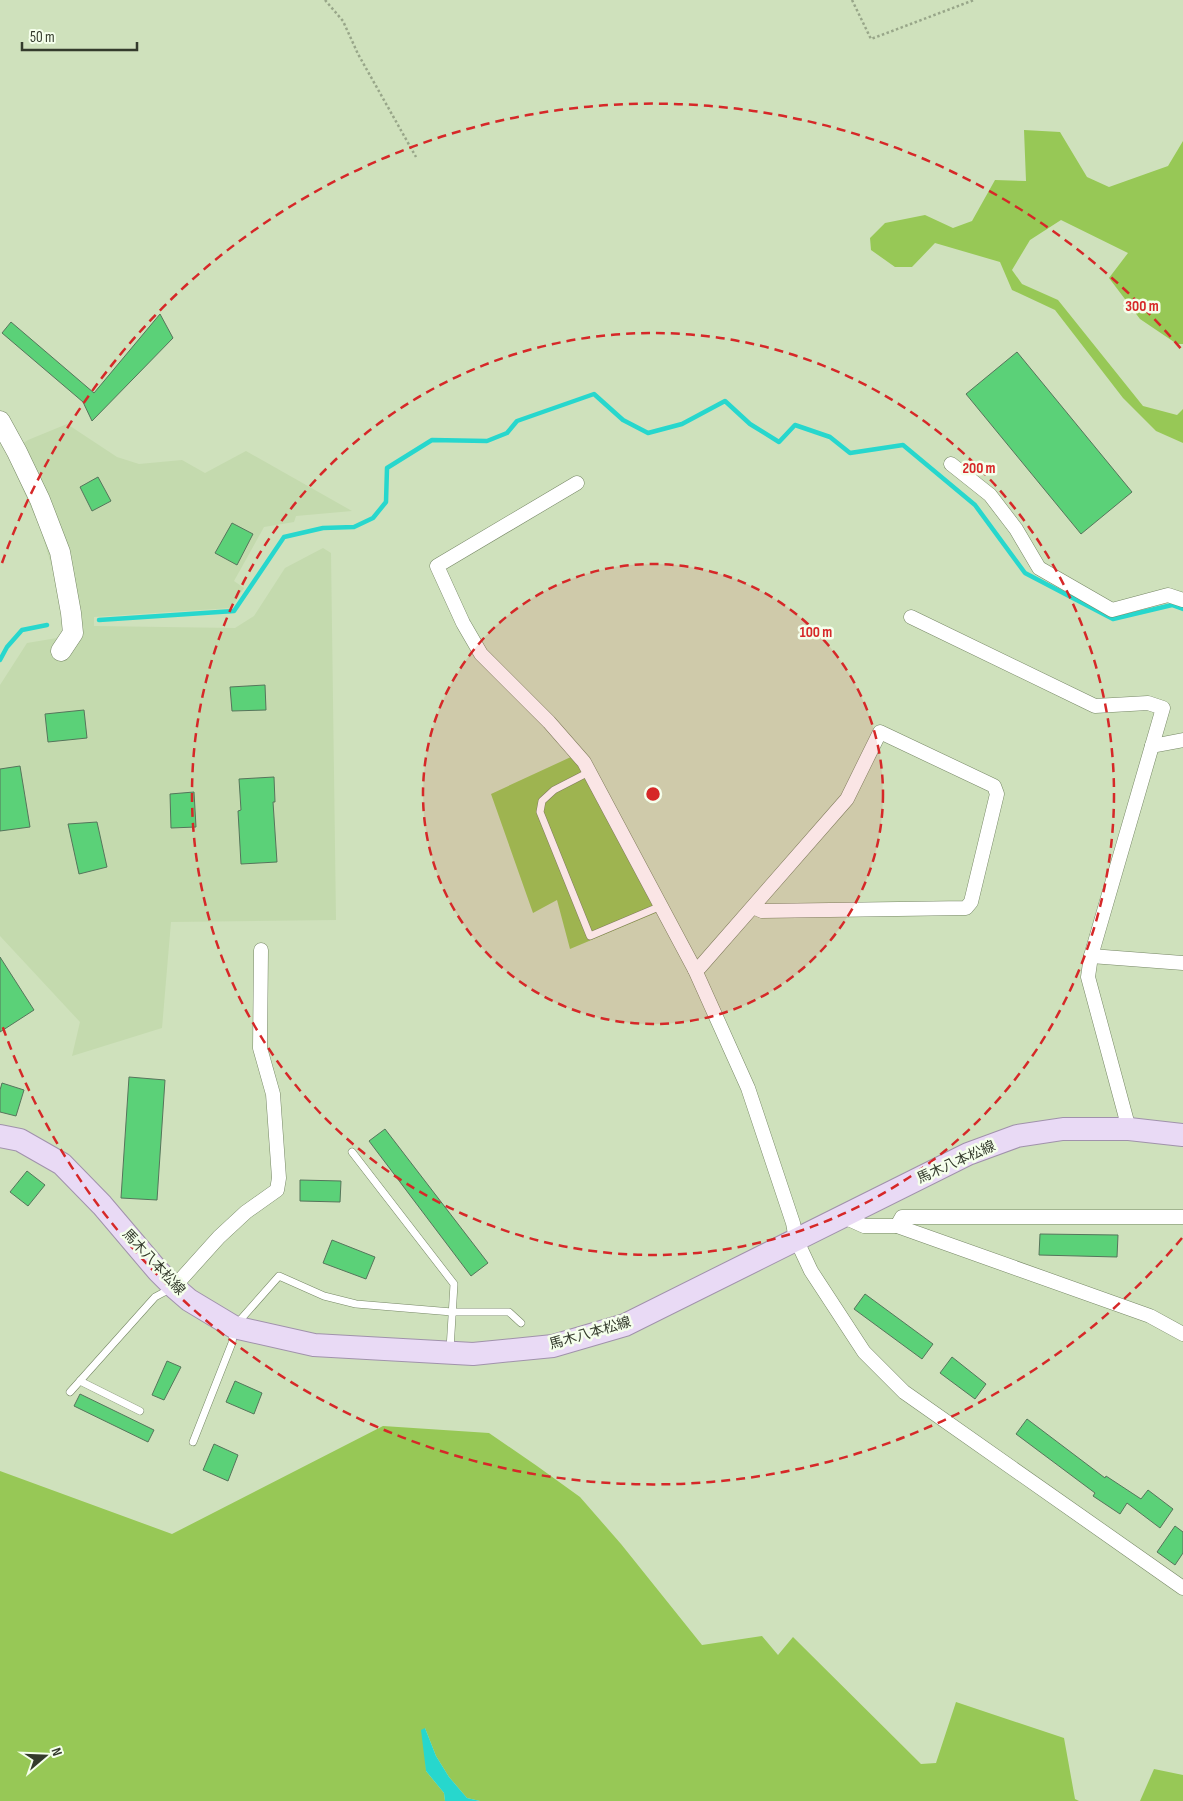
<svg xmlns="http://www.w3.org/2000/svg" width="1183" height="1801" viewBox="0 0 1183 1801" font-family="'Sofia Sans Condensed','Noto Sans JP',sans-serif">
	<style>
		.built { fill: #c4daae }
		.green { fill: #97c856 }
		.water { fill: #27d7cd }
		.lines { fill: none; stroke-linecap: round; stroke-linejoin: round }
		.stream { stroke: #27d7cd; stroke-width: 4.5 }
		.building { fill: #5bd178; stroke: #56755b }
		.lane-casing { stroke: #768765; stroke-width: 8 }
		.street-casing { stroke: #768765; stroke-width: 15 }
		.secondary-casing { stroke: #768765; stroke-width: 21 }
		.primary-casing { stroke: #a092ab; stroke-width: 24 }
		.path { stroke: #98a689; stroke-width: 2.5; stroke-dasharray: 2.5 2.5; stroke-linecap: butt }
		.lane { stroke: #fff; stroke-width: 7 }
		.street { stroke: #fff; stroke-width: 14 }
		.secondary { stroke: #fff; stroke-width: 20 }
		.primary { stroke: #e9daf5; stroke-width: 22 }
		.ring { fill: none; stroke: #d62828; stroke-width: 2.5; stroke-dasharray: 9 6 }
		.labels { text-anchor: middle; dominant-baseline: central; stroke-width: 5; stroke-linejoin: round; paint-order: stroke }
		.street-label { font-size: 14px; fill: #343b2c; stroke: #f5ffec }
		.centre { fill: #d62828; stroke: #f5ffec; stroke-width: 2.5 }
		.ring-label { font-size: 15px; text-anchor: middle; font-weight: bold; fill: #d62828; stroke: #f5ffec; stroke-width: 5; stroke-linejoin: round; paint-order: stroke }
	</style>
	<rect width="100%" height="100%" fill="#cfe1bc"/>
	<path class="built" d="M67,424l50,33 22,7 43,-4 23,13 41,-22 106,60 -56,5 -2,6 -30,5 -30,54 10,7 -13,20 -137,9v9l141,2 19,-12 31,-48 38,-20 8,5 5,367 -165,2 -9,106 -90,28 8,-34 -80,-86v-251l27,-42 30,-5 7,-6 -12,-65 -12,-39 -33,-74 21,-14z"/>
	<g class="green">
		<path d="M1024,130l36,2 27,45 22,10 59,-21 15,-25v203h-6l-37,-25 -31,-41 19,-25 -67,-33 -31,20 -18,30 10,14 36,16 85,106 34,9 6,-6v34l-27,-12 -33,-33 -68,-88 -43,-20 -12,-28 -65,-19 -23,24h-17l-24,-17 -1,-12 15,-15 40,-8 28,13 19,-7 23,-41 31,1z"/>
		<path d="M573,756l85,156 -88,37 -13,-49 -24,13 -42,-119z"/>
		<path d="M383,1426l106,7 48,33 43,31 41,47 81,101 60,-9 16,19 15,-18 128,127 15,-1 20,-61 108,36 11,61 4,2h-599l-13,-3 -18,-21 -13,-21 -11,-28 1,43 18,22 1,8h-445v-330l172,63z"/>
		<path d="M1154,1769l29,6v26h-43z"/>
	</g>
	<path class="water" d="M425,1728l11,28 13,21 18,21 13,3h-35l-1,-8 -18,-22 -5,-41z"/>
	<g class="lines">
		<g class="stream">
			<path d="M99,620l135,-9 50,-74 39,-9 31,-1 19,-9 13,-16 1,-34 45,-28 55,1 20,-8 10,-12 77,-27 29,26 25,13 34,-9 43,-23 25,23 29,18 16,-17 35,12 20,16 53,-8 72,60 50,68 88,46 59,-14 11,4"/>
			<path d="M0,660l7,-13 15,-17 25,-5"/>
		</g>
	</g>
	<g class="building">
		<path d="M160,314l13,24 -81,83 -9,-19 -81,-69 9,-11 83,71z"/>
		<path d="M1017,352l115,140 -51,42 -115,-140z"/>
		<path d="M98,477l13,24 -19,10 -12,-24z"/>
		<path d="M232,523l21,11 -16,31 -22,-12z"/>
		<path d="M265,685l1,25 -34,1 -2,-24z"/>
		<path d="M84,710l3,28 -39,4 -3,-28z"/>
		<path d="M20,766l10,61 -30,4v-62z"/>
		<path d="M274,777l1,25h-2l4,60 -36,2 -3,-53 3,-1 -2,-31z"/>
		<path d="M194,792l2,35 -25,1 -1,-34z"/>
		<path d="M97,822l10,45 -28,7 -11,-50z"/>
		<path d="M0,957l34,53 -34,22z"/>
		<path d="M129,1077l36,3 -8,120 -36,-2z"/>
		<path d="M2,1083l22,7 -8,26 -16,-4v-22z"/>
		<path d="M385,1129l103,134 -17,13 -102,-135z"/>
		<path d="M27,1171l18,14 -17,21 -18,-14z"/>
		<path d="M300,1180l41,1 -1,21 -40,-1z"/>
		<path d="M1040,1234l78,1 -1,22 -78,-2z"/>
		<path d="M332,1240l43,17 -9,22 -43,-16z"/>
		<path d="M865,1294l68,50 -11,15 -68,-50z"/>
		<path d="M952,1357l34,27 -11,15 -35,-26z"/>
		<path d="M167,1361l14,6 -17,33 -12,-5z"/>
		<path d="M235,1381l27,12 -8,21 -28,-12z"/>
		<path d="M80,1394l74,36 -6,12 -74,-36z"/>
		<path d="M1027,1419l78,59 1,-2 35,23 7,-9 25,19 -13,19 -33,-25 -7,11 -27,-18 2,-3 -79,-59z"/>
		<path d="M214,1444l24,11 -10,26 -25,-11z"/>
		<path d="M1175,1526l8,6v21l-8,12 -18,-13z"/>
	</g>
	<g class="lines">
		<g class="lane-casing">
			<g id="lane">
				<path d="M589,772l-35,18 -12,11 -2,11 50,124 71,-30"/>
				<path d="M352,1152l102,132 -4,65"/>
				<path d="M80,1381l60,30"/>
				<path d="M70,1392l85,-95 15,-8"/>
				<path d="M193,1442l39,-99 2,-16 45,-51 45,20 32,8 96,8h57l12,11"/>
			</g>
		</g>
		<g class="street-casing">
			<g id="street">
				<path d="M951,464l39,31 26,34 23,39 73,42 56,-15 15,5"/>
				<path d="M577,483l-140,83 26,57 18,31 68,68 35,40 111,208 53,118 45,135 3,16 15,32 53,81 40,40 279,196"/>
				<path d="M911,617l184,89 53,-3 15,5 -72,248 -3,21 41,152"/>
				<path d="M1152,746l31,-6"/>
				<path d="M1091,956l92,7"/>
				<path d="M695,970l5,-3 147,-168 33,-67 114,54 3,8 -26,108 -5,6 -204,3 -9,-4"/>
				<path d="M844,1217l20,9h33l253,90 33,18"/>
				<path d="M897,1226l5,-9h281"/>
				<path d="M174,1287l45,-50 27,-25 31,-22 2,-12 -6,-84 -13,-46 1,-98"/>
			</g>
		</g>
		<g class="secondary-casing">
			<path id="secondary" d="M0,421l17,31 23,48 20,52 11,61 2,20 -12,18"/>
		</g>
		<g class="primary-casing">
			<path id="primary" d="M0,1136l20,4 42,24 40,41 56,66 16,16 15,13 45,27 80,18 159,9 80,-8 72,-21 343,-171 49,-18 46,-7h66l54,6"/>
		</g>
		<g class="path">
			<path d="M325,0l18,21 15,33 58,103"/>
			<path d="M852,0l19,39 103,-39"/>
		</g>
		<use href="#lane" class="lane"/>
		<use href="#street" class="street"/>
		<use href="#secondary" class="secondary"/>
		<use href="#primary" class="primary"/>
	</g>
	<circle cx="653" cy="794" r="230" fill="#d62828" fill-opacity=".12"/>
	<g class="ring">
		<circle cx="653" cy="794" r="230"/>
		<circle cx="653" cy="794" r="461"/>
		<path d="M1182 1238A691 691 0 0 1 2 1025M2 563A691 691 0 0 1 1182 350"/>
	</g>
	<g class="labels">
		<g class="street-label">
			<text transform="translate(956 1162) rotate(-24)">馬木八本松線</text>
			<text transform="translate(154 1262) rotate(47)">馬木八本松線</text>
			<text transform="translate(590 1333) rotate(-16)">馬木八本松線</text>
		</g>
	</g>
	<circle cx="653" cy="794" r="8" class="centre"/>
	<g class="ring-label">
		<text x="1142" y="311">300 m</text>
		<text x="979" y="473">200 m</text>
		<text x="816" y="637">100 m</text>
	</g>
	<g transform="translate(45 1756) rotate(71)" stroke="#f5ffec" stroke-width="4" paint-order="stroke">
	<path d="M0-4L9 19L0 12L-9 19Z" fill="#343b2c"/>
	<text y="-8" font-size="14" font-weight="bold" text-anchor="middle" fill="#343b2c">N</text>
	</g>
	<path d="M22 42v8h115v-8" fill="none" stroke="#343b2c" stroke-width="2.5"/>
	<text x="30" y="42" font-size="15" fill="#343b2c" stroke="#f5ffec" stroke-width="4" paint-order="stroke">50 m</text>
</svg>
